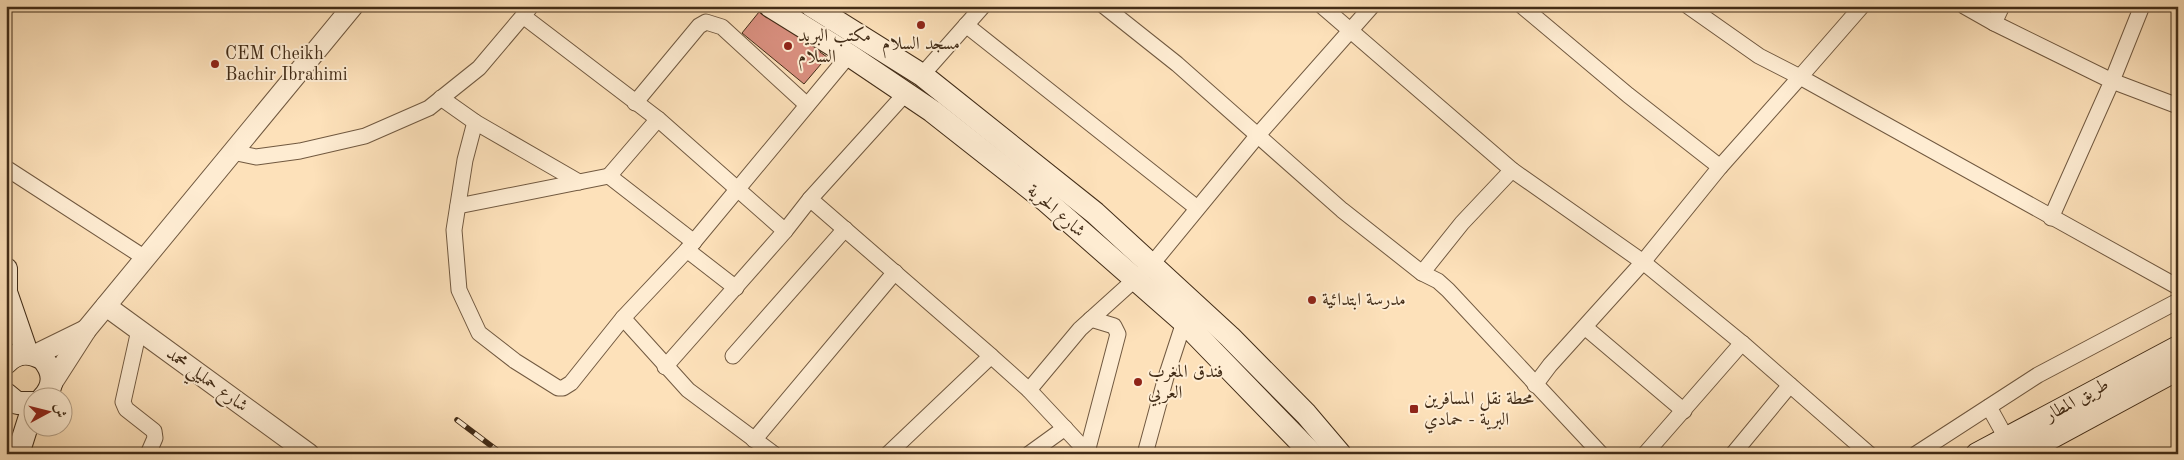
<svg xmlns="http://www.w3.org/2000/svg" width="2184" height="460" viewBox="0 0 2184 460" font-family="'Old Standard TT',Amiri,serif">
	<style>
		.building { fill: #d98f7f; stroke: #422c17 }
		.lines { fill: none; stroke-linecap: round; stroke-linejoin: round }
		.minor-casing { stroke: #715940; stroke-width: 17 }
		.tertiary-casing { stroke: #715940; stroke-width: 22 }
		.secondary-casing { stroke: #422c17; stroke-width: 24 }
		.minor { stroke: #feecd2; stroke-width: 15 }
		.tertiary { stroke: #feecd2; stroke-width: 20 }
		.secondary { stroke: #feecd2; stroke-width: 22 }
		.rail-casing { stroke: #422c17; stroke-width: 5.5 }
		.rail { stroke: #feecd2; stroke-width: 4; stroke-dasharray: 11; stroke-linecap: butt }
		.poi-dot { fill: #8f2418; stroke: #feecd2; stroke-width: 2 }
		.labels { text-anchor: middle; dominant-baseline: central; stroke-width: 4; stroke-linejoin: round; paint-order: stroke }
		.poi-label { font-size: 18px; fill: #422c17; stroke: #feecd2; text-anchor: start }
		.street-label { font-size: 18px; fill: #422c17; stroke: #feecd2 }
	</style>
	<rect width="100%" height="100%" fill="#fde1ba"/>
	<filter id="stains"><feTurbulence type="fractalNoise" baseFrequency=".004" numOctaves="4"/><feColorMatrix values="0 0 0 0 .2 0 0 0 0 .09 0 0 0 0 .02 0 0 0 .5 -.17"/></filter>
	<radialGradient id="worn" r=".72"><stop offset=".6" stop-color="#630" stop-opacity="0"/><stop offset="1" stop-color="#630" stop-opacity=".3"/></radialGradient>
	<path class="building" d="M759,12l8,6 5,-4 49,35 -1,3 7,5 -23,27 -62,-51z"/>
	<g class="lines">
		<g class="minor-casing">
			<g id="minor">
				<path d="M531,6l-8,10 135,103 127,112 25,-32"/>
				<path d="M1104,6l73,58 165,146 80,63 16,8 10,9 153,164"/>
				<path d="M1322,6l190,164 131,92 99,81 127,111"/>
				<path d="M1522,6l106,89 92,72"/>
				<path d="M1862,6l-62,71 378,210"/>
				<path d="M1964,6l30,17"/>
				<path d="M2002,6l-8,17 118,58 -61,137"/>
				<path d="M2142,6l-30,75 66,25"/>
				<path d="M966,25l231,183"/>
				<path d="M922,75l61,-69"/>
				<path d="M905,94l-95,105 181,157"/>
				<path d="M441,98l34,24"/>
				<path d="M635,103l64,-77 7,-4 16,5 85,78"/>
				<path d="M658,119l-49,57 85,66"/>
				<path d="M232,152l24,5 44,-6 65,-15 64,-28 50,-40 44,-52"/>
				<path d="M6,168l139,90"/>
				<path d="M579,182l-104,-60 -10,38 -11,70 5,60 20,43 36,28 43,27h5l8,-5 52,-65"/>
				<path d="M458,206l151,-30"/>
				<path d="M687,250l49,38"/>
				<path d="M1422,273l40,-50 50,-53"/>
				<path d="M1586,328l98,83"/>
				<path d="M139,330l-16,72 3,7 28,22 1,7 -7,16"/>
				<path d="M733,356l112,-127"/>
				<path d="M665,367l120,-136"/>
				<path d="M1535,385l15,-20 93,-103 77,-95 80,-90 -41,-21 -71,-50"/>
				<path d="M1989,407l21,38"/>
				<path d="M754,440l141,-168"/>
				<path d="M1087,452l31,-118 -4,-8 -23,-7"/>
				<path d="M774,454l-86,-64 -65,-72 64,-68 162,-195"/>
				<path d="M888,454l103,-98 38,34"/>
				<path d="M1029,454l36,-26"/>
				<path d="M1089,454l-60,-64 51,-61 72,-65 106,-129 114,-129"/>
				<path d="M1145,454l21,-77 18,-55"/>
				<path d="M1645,454l97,-111"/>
				<path d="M1733,454l57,-69"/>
				<path d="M1916,454l122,-79 140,-74"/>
			</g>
		</g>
		<g class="tertiary-casing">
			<g id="tertiary">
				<path d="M106,306l203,148"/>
				<path d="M35,355l51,-25"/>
				<path d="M52,383l34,-53 267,-324"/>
			</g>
		</g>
		<g class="secondary-casing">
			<g id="secondary">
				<path d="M770,6l79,49 83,56 113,89 139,122 128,132"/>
				<path d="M812,6l110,69 173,138 135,124 76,77 34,40"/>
				<path d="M6,269v41"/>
				<path d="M7,295l20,58"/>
				<path d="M6,363c11,-12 24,-12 37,-4 11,13 12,26 0,39"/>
				<path d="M6,394l11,9h15"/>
				<path d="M18,454l14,-44"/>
				<path d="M1977,454l201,-107"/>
				<path d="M2021,454l157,-85"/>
			</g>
		</g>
		<use href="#minor" class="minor"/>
		<use href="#tertiary" class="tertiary"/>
		<use href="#secondary" class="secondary"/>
		<g class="rail-casing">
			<path id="rail" d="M457,420l45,34"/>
		</g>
		<use href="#rail" class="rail"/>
	</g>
	<g class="poi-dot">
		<circle cx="921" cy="25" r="5"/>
		<circle cx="788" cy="46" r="5"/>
		<circle cx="215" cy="64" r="5"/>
		<circle cx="1312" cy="300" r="5"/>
		<circle cx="1138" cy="382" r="5"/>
		<rect x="1409" y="404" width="10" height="10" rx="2.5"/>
	</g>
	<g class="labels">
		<g class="poi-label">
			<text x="798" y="36">مكتب البريد<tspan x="798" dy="21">السلام</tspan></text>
			<text x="921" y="44" text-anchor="middle">مسجد السلام</text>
			<text x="225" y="54">CEM Cheikh<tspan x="225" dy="21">Bachir Ibrahimi</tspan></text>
			<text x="1322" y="300">مدرسة ابتدائية</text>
			<text x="1148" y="372">فندق المغرب<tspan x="1148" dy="21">العربي</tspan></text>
			<text x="1424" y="399">محطة نقل المسافرين<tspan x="1424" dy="21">البرية - حمادي</tspan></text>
		</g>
		<g class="street-label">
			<text transform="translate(1056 211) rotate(41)">شارع الحرية</text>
			<text transform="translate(207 380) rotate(36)">شارع حمليلي محمد</text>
			<text transform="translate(2077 400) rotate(-29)">طريق المطار</text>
		</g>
	</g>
	<rect width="2184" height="460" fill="none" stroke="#fde1ba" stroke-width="25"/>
	<rect x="8" y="8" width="2169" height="445" fill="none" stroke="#422c17" stroke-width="2.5"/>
	<rect x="12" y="12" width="2159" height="435" fill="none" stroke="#422c17"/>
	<g transform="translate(48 412) rotate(83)"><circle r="24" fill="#feecd2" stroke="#b39f87"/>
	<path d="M0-4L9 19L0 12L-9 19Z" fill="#8f2418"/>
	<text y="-8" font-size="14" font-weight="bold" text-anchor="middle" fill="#422c17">ش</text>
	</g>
	<rect width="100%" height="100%" filter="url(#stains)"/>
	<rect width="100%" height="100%" fill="url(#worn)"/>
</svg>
